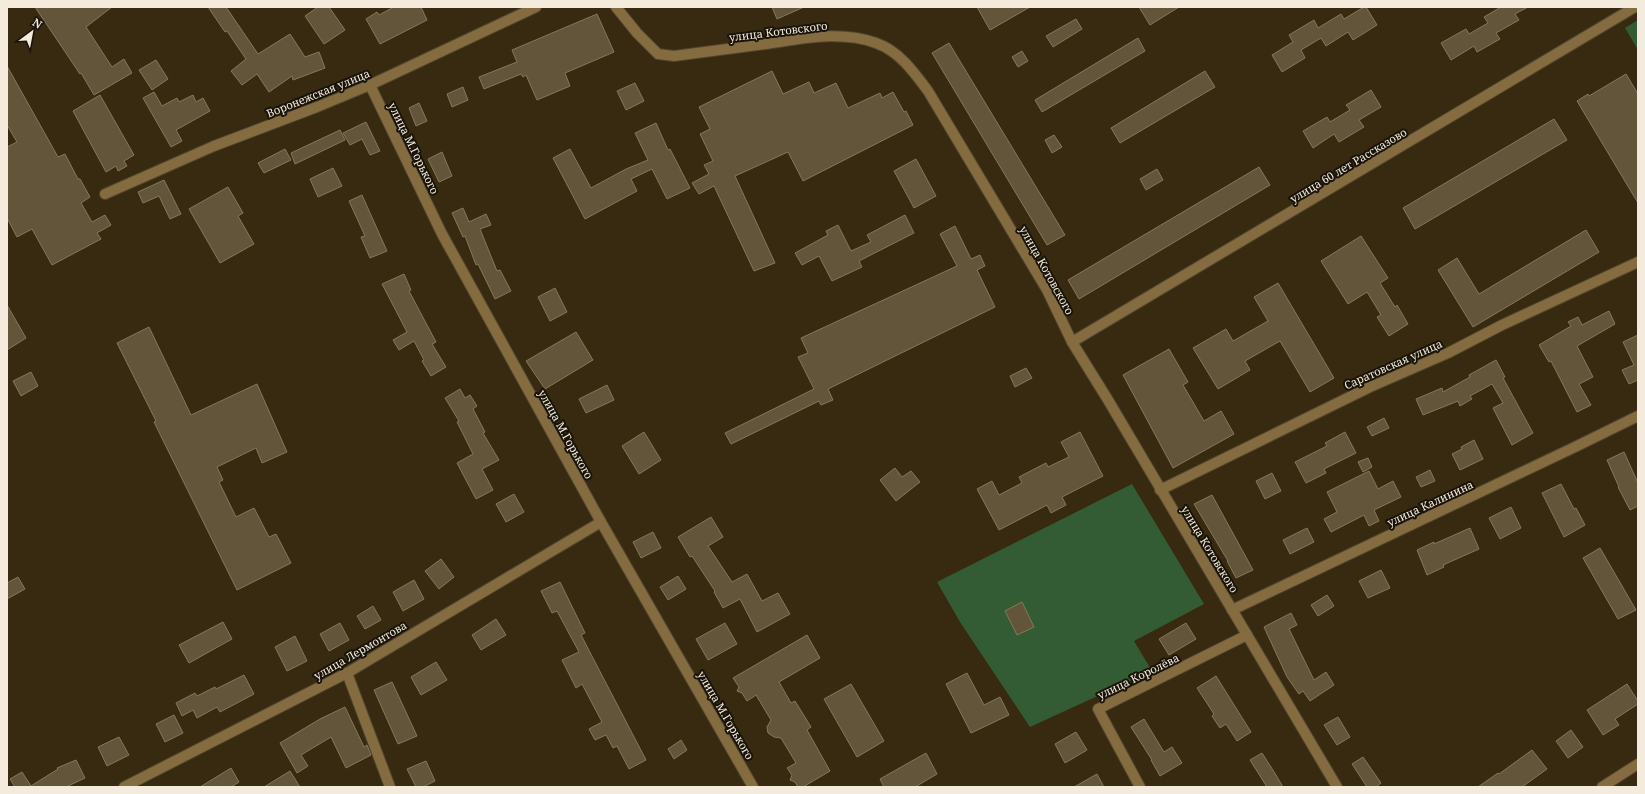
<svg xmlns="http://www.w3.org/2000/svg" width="1645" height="794" viewBox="0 0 1645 794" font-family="'Noto Serif',serif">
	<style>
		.green { fill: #335c34 }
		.building { fill: #63553a; stroke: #87775c }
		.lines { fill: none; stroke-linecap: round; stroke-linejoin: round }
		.minor-casing { stroke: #51452d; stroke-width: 12 }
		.tertiary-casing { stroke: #51452d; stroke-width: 12 }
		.minor { stroke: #846b40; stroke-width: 10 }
		.tertiary { stroke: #846b40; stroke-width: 10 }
		.labels { text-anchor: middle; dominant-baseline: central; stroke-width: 4; stroke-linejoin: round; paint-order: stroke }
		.street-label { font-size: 11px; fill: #f4ebdc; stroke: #191309 }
	</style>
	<rect width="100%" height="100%" fill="#372a10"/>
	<g class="green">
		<path d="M1638,20v30l-13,-22z"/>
		<path d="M1132,484l72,120 -70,37 18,30 -122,56 -70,-105 -23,-40z"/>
	</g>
	<g class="building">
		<path d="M35,7h77l-26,20 26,40 12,-8 8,14 -38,22 -13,-22 -1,1z"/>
		<path d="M208,7h18l32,47 32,-20 15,23 14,-5 6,16 -32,12 -1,-4 -23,16 -12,-18 -15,11 -11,-14 15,-12 -19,-28 -2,1z"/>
		<path d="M318,7h11l16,23 -21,14 -19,-28z"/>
		<path d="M394,7h27l6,13 -47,24 -14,-25 11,-7 2,3z"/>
		<path d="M772,7h32l-27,12z"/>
		<path d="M977,7h53l-40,23z"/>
		<path d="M1139,7h40l-29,18z"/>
		<path d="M1364,7h2l11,18 -24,15 -5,-8 -22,14 -5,-8 -20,12 4,8 -23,14 -10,-17 21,-13 -4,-7 25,-15 4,8 23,-14 3,5z"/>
		<path d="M1501,7h27l-13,7 4,6 -23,13 4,6 -23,13 -3,-6 -23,14 -10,-17 25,-14 3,5 19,-11 -4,-6z"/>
		<path d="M597,14l17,38 -49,21 5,13 -33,14 -11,-25 -3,2 -2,-3 -37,15 -5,-12 38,-15 -5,-12z"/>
		<path d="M1076,19l6,10 -29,18 -7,-11z"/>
		<path d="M1138,38l7,13 -103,61 -7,-12z"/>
		<path d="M949,43l116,192 -18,10 -115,-192z"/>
		<path d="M1022,51l6,10 -10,6 -6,-10z"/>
		<path d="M156,60l12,19 -16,11 -13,-20z"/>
		<path d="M7,66l51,91 7,-3 13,25h2l10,18 -9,6 11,19 13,-7 6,10 -14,8 4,6 -49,26 -20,-36 -15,8 -10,-19v-71l10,-5 -10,-17z"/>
		<path d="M772,71l11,23 26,-12 5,11 22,-10 12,25 32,-15 2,5 11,-6 11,20 2,-1 7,14 -110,56 -15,-29 -53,24 40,87 -21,8 -40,-85 -15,8 -7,-11 17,-9 -5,-9 9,-4 -13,-27 10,-5 -11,-22z"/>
		<path d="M1205,71l10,16 -95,56 -9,-15z"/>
		<path d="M1626,74l12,20v109l-61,-102 11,-7 1,2z"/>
		<path d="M635,83l9,18 -18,9 -9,-19z"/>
		<path d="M463,87l5,13 -16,7 -5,-13z"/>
		<path d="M1371,90l10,17 -22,13 5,7 -25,15 -5,-8 -21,14 -10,-17 24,-14 3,5 20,-12 -4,-5z"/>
		<path d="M154,92l8,14 15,-8 2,4 14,-7 3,7 7,-4 7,13 -34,19 6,11 -11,6 -28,-49z"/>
		<path d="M100,95l34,60 -10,6 3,5 -9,5 -2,-5 -10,6 -33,-61z"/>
		<path d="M419,103l8,18 -11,5 -7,-18z"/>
		<path d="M1554,119l13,21 -152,89 -12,-21z"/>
		<path d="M366,122l14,29 -10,4 -8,-16 -12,6 -7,-12z"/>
		<path d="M656,123l12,27 2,-1 20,39 -23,11 -15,-30 -21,10 6,12 -52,28 -32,-61 17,-9 21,39 35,-19 22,-9 -13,-27z"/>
		<path d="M340,130l5,10 -50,24 -4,-11z"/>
		<path d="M1054,135l8,12 -10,6 -7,-13z"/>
		<path d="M285,149l6,11 -27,13 -6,-10z"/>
		<path d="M442,152l10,24 -13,6 -11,-23z"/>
		<path d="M916,159l20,37 -22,12 -20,-37z"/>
		<path d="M1259,167l11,18 -191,114 -11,-19z"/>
		<path d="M333,168l9,18 -24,11 -8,-18z"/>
		<path d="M1157,169l6,11 -17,10 -6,-11z"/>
		<path d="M164,180l17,34 -11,5 -11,-23 -16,7 -5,-11z"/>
		<path d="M228,187l15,26 -5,3 16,28 -34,19 -31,-54z"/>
		<path d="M362,195l25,56 -17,7 -9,-21 4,-1 -16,-35z"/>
		<path d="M463,208l6,14 17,-8 5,11 -11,4 17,42 3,-1 11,21 -16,8 -17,-35 -2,1 -11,-29 -2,1 -11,-24z"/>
		<path d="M905,215l9,18 -55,28 3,6 -30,14 -13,-25 -17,9 -7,-12 33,-18 -2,-4 12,-6 13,26 20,-9 -4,-7z"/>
		<path d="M955,226l16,33 9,-4 5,11 -8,4 18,37 -167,82 5,11 -12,5 -2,-4 -88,43 -6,-11 89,-44 -16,-32 10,-4 -7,-15 156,-72 -17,-32z"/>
		<path d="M1586,230l13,22 -126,75 -35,-57 19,-12 22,36z"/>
		<path d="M1361,236l27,42 -8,5 15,24 2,-2 11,19 -19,12 -12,-19 4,-2 -14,-23 -19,12 -27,-43z"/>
		<path d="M404,274l7,16 -2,1 27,51 -4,2 14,23 -15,9 -9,-15 2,-1 -10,-19 -15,9 -6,-10 14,-8 -25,-48z"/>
		<path d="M1278,283l56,95 -24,14 -30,-51 -35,20 5,9 -32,19 -25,-41 33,-19 7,12 35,-20 -14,-24z"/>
		<path d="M555,288l12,24 -17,9 -12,-24z"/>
		<path d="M7,305l19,33 -19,12z"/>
		<path d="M1609,311l6,13 -38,22 16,31 -14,7 12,21 -14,7 -26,-51 -2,1 -10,-17 32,-19 -3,-4 10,-5 4,8z"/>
		<path d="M149,327l42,88 66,-31 30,68 -25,11 -6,-15 -39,19 6,13 -4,2 17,35 18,-9 15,29 7,-3 15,29 -54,27 -83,-168 2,-1 -39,-78z"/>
		<path d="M576,332l17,28 -48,29 -19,-28z"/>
		<path d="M1638,335v45l-9,4 -7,-14 12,-5 -11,-23z"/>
		<path d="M1169,349l19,33 -5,3 21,36 17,-10 13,23 -61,34 -50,-93z"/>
		<path d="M1496,360l9,17 -2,1 30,55 -21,12 -19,-37 10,-5 -11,-19 -22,12 2,3 -12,7 -2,-5 -35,14 -7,-16 26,-11 1,4 27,-15 -1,-2z"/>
		<path d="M1026,368l6,10 -17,9 -5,-11z"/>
		<path d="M31,372l7,14 -17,10 -8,-15z"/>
		<path d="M607,385l7,15 -28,13 -7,-14z"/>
		<path d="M460,389l5,9 5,-3 7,11 -4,3 12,23 -2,1 16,27 -17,9 11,21 -17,9 -19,-36 16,-9 -16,-32 2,-1 -14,-23z"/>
		<path d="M1384,418l5,10 -17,8 -5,-9z"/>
		<path d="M644,432l17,28 -22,14 -17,-28z"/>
		<path d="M1080,432l23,44 -41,21 4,8 -15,8 -4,-8 -48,25 -22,-41 15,-8 7,14 23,-12 -3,-6 27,-14 2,4 21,-10 -8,-15z"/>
		<path d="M1345,432l11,21 -32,16 2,4 -20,10 -11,-21 32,-16 -2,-3z"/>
		<path d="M1474,440l9,19 -23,11 -8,-16 10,-5 -1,-2z"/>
		<path d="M1624,452l14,31v23l-8,4 -12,-23h1l-12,-27z"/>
		<path d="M1368,458l4,9 -9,5 -5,-10z"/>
		<path d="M895,468l7,9 9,-6 9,11 -24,19 -16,-21z"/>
		<path d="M1430,470l5,11 -14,6 -5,-10z"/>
		<path d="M1369,471l9,18 15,-8 8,16 -27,13 5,11 -10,5 -5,-11 -33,17 -7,-13 13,-7 -10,-20z"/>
		<path d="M1272,473l9,18 -16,8 -9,-18z"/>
		<path d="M1561,484l13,25 2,-1 9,17 -21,12 -22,-44z"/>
		<path d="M514,494l10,18 -18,10 -10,-18z"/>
		<path d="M1212,495l41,75 -17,8 -9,-17h1l-34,-57z"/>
		<path d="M1511,507l10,21 -21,11 -11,-21z"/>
		<path d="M711,517l12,20 -15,9 24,36 15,-8 15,27 16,-8 12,21 -33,18 -17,-33 -17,9 -9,-16 1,-1 -23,-35 -2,1 -12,-20z"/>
		<path d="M1307,528l7,14 -24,12 -7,-14z"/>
		<path d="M1470,528l9,21 -36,16 1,2 -17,8 -10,-25 17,-8v2z"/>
		<path d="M653,532l8,16 -20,10 -8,-16z"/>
		<path d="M1600,548l36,62 -18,9 -35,-61z"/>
		<path d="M441,559l13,18 -15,12 -14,-18z"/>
		<path d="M1381,570l9,18 -22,10 -9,-17z"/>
		<path d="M678,576l8,13 -18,11 -8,-13z"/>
		<path d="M18,577l7,12 -18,10v-16z"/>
		<path d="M414,580l10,19 -21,12 -10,-19z"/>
		<path d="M560,582l25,51 -4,2 65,125 -17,9 -12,-23 -4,2 -7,-13 -11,5 -6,-11 13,-7 -20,-38 -6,4 -14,-28 17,-8 -22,-41 -5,2 -11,-22z"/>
		<path d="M1327,595l7,11 -16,10 -7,-11z"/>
		<path d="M1022,602l12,25 -17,8 -12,-24z"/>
		<path d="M373,606l8,14 -16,9 -8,-13z"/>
		<path d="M1291,613l6,12 -8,4 25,51 12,-8 8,13 -24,16 -7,-10 -4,3 -12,-17 -23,-50z"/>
		<path d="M496,619l10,16 -25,15 -9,-15z"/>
		<path d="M223,622l9,17 -43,24 -10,-18z"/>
		<path d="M340,623l9,17 -20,11 -9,-17z"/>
		<path d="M725,623l12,21 -29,16 -12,-21z"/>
		<path d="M1186,623l10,16 -27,16 -10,-16z"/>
		<path d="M807,635l13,23 -41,24 12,21 4,-2 16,26 -4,3 23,41 -27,16h-5l-3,-5 -5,-2 2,-5 -5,-7 9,-5 -15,-25 -7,-1 -6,-4 -1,-6 4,-7 -15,-25 -9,6 -5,-8 -5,-2 2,-4 -6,-9z"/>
		<path d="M295,636l12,25 -20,10 -12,-24z"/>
		<path d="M436,662l11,18 -26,15 -10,-18z"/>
		<path d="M967,673l17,32 16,-8 9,18 -38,18 -25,-49z"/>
		<path d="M244,675l10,19 -34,18 -3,-5 -20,11 -4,-8 -11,6 -6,-13 19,-10 2,3 18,-9 1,2z"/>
		<path d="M1216,676l35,56 -14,9 -11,-17 -6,4 -8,-12 2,-2 -17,-26z"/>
		<path d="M392,682l25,54 -19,8 -24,-54z"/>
		<path d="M851,684l33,57 -27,16 -33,-58z"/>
		<path d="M1627,684l11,17v3l-23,15 4,6 -16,10 -16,-25z"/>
		<path d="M345,707l19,40 3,-2 4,10 -25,13 -15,-31 -30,18 7,11 -11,7 -17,-30 40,-24z"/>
		<path d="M174,715l9,18 -18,9 -9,-18z"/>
		<path d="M1338,717l12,20 -13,8 -13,-20z"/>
		<path d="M1144,719l20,33 8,-5 10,16 -22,13 -9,-16h1l-21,-33z"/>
		<path d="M1571,730l12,17 -15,11 -12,-17z"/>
		<path d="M1076,732l11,18 -22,13 -10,-19z"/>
		<path d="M119,737l10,18 -22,11 -9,-19z"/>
		<path d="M681,740l6,10 -13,9 -6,-10z"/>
		<path d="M1532,750l15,19 -25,18h-44l20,-14 1,1z"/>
		<path d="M926,753l11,21 -22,13h-31l-4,-8z"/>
		<path d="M1262,753l14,22 7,12h-16l-17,-27z"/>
		<path d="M1363,757l18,26 -5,4h-9l-15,-23z"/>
		<path d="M76,760l9,18 -19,9h-51l-5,-8 12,-7 9,14 27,-17 -1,-1z"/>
		<path d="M426,761l9,20 -12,6h-7l-9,-18z"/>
		<path d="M231,768l8,14 -8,5h-31z"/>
		<path d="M290,771l10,16h-36z"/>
		<path d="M1097,774l7,13h-30z"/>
	</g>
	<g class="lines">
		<g class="minor-casing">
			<g id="minor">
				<path d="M616,7l21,26 21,21 16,2c30,-4 61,-8 91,-12 36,-5 75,-14 111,-1 23,8 38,29 52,48l119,199 25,52 36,58 229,387"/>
				<path d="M105,194l109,-48 103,-39 53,-22 166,-78"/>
				<path d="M1072,342l563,-335"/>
				<path d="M1160,490l210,-103 78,-34 54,-28 136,-63"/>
				<path d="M601,522l152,265"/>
				<path d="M1232,610l345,-164 61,-30"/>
				<path d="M347,673l43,114"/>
				<path d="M1140,787l-42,-78 149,-74"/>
				<path d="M1602,787l36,-23"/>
			</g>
		</g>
		<g class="tertiary-casing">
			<path id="tertiary" d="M124,787l223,-114 254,-151 -159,-288 -72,-149"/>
		</g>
		<use href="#minor" class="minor"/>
		<use href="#tertiary" class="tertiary"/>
	</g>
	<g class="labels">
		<g class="street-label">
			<text transform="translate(778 31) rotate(-7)">улица Котовского</text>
			<text transform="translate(318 93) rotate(-22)">Воронежская улица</text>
			<text transform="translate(414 148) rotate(64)">улица М.Горького</text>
			<text transform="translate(1348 165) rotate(-31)">улица 60 лет Рассказово</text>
			<text transform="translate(1047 270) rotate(61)">улица Котовского</text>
			<text transform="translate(1393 364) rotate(-24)">Саратовская улица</text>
			<text transform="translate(566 434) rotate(61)">улица М.Горького</text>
			<text transform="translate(1430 503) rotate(-25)">улица Калинина</text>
			<text transform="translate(1210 549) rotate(59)">улица Котовского</text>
			<text transform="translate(360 650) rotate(-30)">улица Лермонтова</text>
			<text transform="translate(1138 676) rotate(-26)">улица Королёва</text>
			<text transform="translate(726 715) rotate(60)">улица М.Горького</text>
		</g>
	</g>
	<rect width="1645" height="794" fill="none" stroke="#f4ebdc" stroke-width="16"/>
	<g transform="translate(32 32) rotate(32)" stroke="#191309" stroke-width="3" paint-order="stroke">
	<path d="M0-3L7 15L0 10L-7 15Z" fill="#f4ebdc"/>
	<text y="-6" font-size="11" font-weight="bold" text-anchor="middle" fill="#f4ebdc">N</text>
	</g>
</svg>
